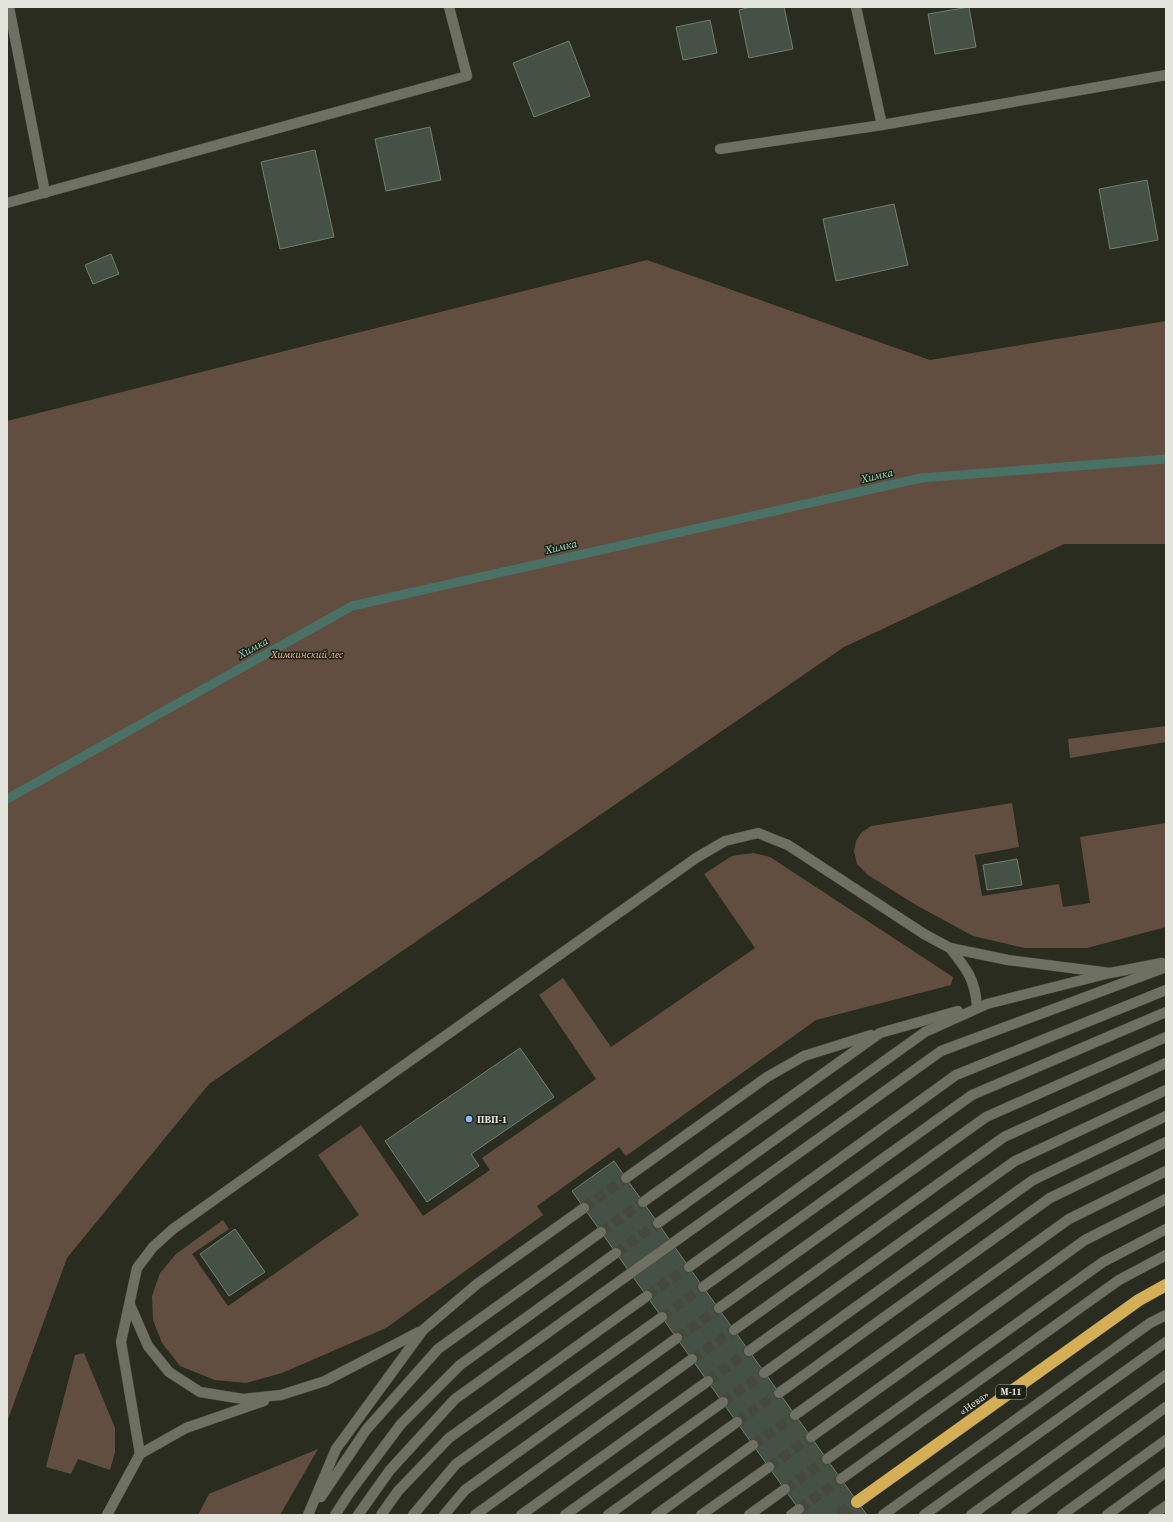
<svg xmlns="http://www.w3.org/2000/svg" width="1173" height="1522" viewBox="0 0 1173 1522" font-family="'Source Serif 4',serif">
	<style>
		.green { fill: #614e41 }
		.lines { fill: none; stroke-linecap: round; stroke-linejoin: round }
		.stream { stroke: #4a7166; stroke-width: 9 }
		.building { fill: #465146; stroke: #727d72 }
		.minor-tunnel { stroke: #46483b; stroke-width: 10; stroke-dasharray: 10 5; stroke-linecap: butt }
		.highway-tunnel { stroke: #46483b; stroke-width: 12; stroke-dasharray: 12 6; stroke-linecap: butt }
		.minor-casing { stroke: #484a3f; stroke-width: 11 }
		.highway-casing { stroke: #484a3f; stroke-width: 13 }
		.minor { stroke: #6e7162; stroke-width: 10 }
		.highway { stroke: #d5af56; stroke-width: 12 }
		.poi-dot { fill: #94b7fd; stroke: #202216; stroke-width: 1.5 }
		.labels { text-anchor: middle; dominant-baseline: central; stroke-width: 3; stroke-linejoin: round; paint-order: stroke }
		.shield { fill: #202216; stroke: #a8aaa1; stroke-width: 1 }
		.shield-label { font-size: 9px; font-weight: bold; fill: #e3e5dc }
		.park-label { font-size: 10px; font-style: italic; fill: #e9b591; stroke: #202216 }
		.poi-label { font-size: 10px; font-weight: bold; fill: #e3e5dc; stroke: #202216; text-anchor: start }
		.street-label { font-size: 10px; fill: #e3e5dc; stroke: #202216 }
		.water-label { font-size: 11px; font-style: italic; fill: #90d9c5; stroke: #202216 }
	</style>
	<rect width="100%" height="100%" fill="#2a2c1f"/>
	<g class="green">
		<path d="M647,260l283,100 236,-39v223h-102l-220,103 -635,437 -142,174 -60,164v-1001z"/>
		<path d="M1166,726v16l-96,16 -2,-19z"/>
		<path d="M1012,803l7,44 -44,8 7,41 77,-12 4,23 27,-4 -10,-66 86,-14v104l-79,21h-62l-52,-12 -57,-31 -48,-30 -11,-11 -3,-13 2,-10 5,-8 10,-7z"/>
		<path d="M753,853l17,4 183,120 -2,8 -135,35 -190,136 -7,-9 -82,59 6,9 -157,113 -104,45 -36,10 -31,-3 -35,-14 -18,-23 -9,-23 -1,-24 8,-23 16,-19 47,-34 6,9 -37,25 36,52 131,-91 -41,-60 43,-30 62,91 67,-46 -8,-12 114,-79 -57,-84 24,-17 48,69 144,-99 -51,-74 28,-18z"/>
		<path d="M84,1353l31,75v24l-5,18 -32,-11 -7,15 -25,-7 29,-112z"/>
		<path d="M318,1449l-38,66h-82l11,-21z"/>
	</g>
	<g class="lines">
		<path class="stream" d="M7,799l345,-193 569,-128 245,-19"/>
	</g>
	<g class="building">
		<path d="M751,7h33l9,42 -44,9 -10,-48z"/>
		<path d="M969,7l7,40 -41,7 -7,-40z"/>
		<path d="M710,20l7,33 -34,7 -7,-33z"/>
		<path d="M569,41l21,55 -56,21 -21,-54z"/>
		<path d="M430,127l11,53 -55,11 -11,-52z"/>
		<path d="M315,150l19,87 -54,12 -19,-87z"/>
		<path d="M1147,180l11,60 -48,9 -11,-60z"/>
		<path d="M894,204l14,61 -72,16 -13,-62z"/>
		<path d="M111,254l8,20 -26,10 -8,-19z"/>
		<path d="M1017,859l5,26 -35,5 -4,-25z"/>
		<path d="M520,1048l34,49 -83,57 8,12 -52,36 -42,-61z"/>
		<path d="M614,1161l89,126 164,228h-64l-187,-262 -44,-62z"/>
		<path d="M235,1229l30,43 -36,24 -29,-42z"/>
	</g>
	<g class="lines">
		<g class="minor-tunnel">
			<path d="M584,1208l42,-30"/>
			<path d="M601,1232l42,-30"/>
			<path d="M616,1253l42,-30"/>
			<path d="M647,1296l42,-29"/>
			<path d="M662,1317l41,-30"/>
			<path d="M677,1338l42,-30"/>
			<path d="M692,1359l42,-29"/>
			<path d="M708,1381l41,-30"/>
			<path d="M723,1402l41,-29"/>
			<path d="M737,1422l42,-29"/>
			<path d="M753,1445l42,-30"/>
			<path d="M769,1467l42,-30"/>
			<path d="M785,1489l42,-30"/>
			<path d="M799,1509l42,-30"/>
		</g>
		<path class="highway-tunnel" d="M839,1515l18,-13"/>
		<g class="minor-casing">
			<g id="minor">
				<path d="M9,7l36,186"/>
				<path d="M856,7l26,118"/>
				<path d="M720,149l162,-24 284,-50"/>
				<path d="M7,203l460,-127 -18,-69"/>
				<path d="M950,948c16,20 25,31 27,58"/>
				<path d="M626,1178l141,-101 37,-21 67,-21"/>
				<path d="M643,1202l237,-169 78,-22"/>
				<path d="M658,1223l267,-191 62,-28 123,-31 52,-10"/>
				<path d="M689,1267l267,-192 210,-85"/>
				<path d="M703,1287l269,-192 194,-83"/>
				<path d="M130,1305l18,41 21,26 31,20 43,7 38,-4 44,-14 94,-49"/>
				<path d="M719,1308l267,-191 180,-80"/>
				<path d="M734,1330l270,-193 162,-74"/>
				<path d="M749,1351l266,-190 151,-71"/>
				<path d="M764,1373l269,-193 133,-64"/>
				<path d="M779,1393l271,-195 116,-56"/>
				<path d="M795,1415l274,-196 97,-48"/>
				<path d="M811,1437l274,-197 81,-41"/>
				<path d="M140,1454l46,-26 78,-27"/>
				<path d="M827,1459l276,-197 63,-33"/>
				<path d="M841,1479l278,-199 47,-25"/>
				<path d="M321,1497l45,-67 72,-81 163,-117"/>
				<path d="M107,1515l33,-61 -19,-112 16,-74 16,-21 20,-18 523,-371 29,-17 33,-8 30,12 136,89 26,14 58,12 102,13"/>
				<path d="M308,1515l28,-66 87,-119 54,-46 107,-76"/>
				<path d="M335,1515l15,-23 51,-68 59,-59 156,-112"/>
				<path d="M358,1515l32,-45 65,-71 486,-348 225,-84"/>
				<path d="M381,1515l17,-24 51,-53 198,-142"/>
				<path d="M413,1515l43,-51 206,-147"/>
				<path d="M444,1515l21,-25 212,-152"/>
				<path d="M475,1515l217,-156"/>
				<path d="M521,1515l187,-134"/>
				<path d="M565,1515l158,-113"/>
				<path d="M608,1515l129,-93"/>
				<path d="M656,1515l97,-70"/>
				<path d="M701,1515l68,-48"/>
				<path d="M749,1515l36,-26"/>
				<path d="M791,1515l8,-6"/>
				<path d="M883,1515l267,-192 16,-8"/>
				<path d="M924,1515l242,-173"/>
				<path d="M971,1515l195,-140"/>
				<path d="M1016,1515l150,-108"/>
				<path d="M1062,1515l104,-75"/>
				<path d="M1107,1515l59,-43"/>
				<path d="M1153,1515l13,-9"/>
			</g>
		</g>
		<g class="highway-casing">
			<path id="highway" d="M857,1502l282,-202 27,-15"/>
		</g>
		<use href="#minor" class="minor"/>
		<use href="#highway" class="highway"/>
	</g>
	<circle class="poi-dot" cx="469" cy="1119" r="4"/>
	<g class="labels">
		<rect class="shield" x="996" y="1385" width="30" height="14" rx="3"/>
		<g class="shield-label">
			<text x="1011" y="1392">М-11</text>
		</g>
		<g class="park-label">
			<text x="307" y="654">Химкинский лес</text>
		</g>
		<g class="poi-label">
			<text x="477" y="1119">ПВП-1</text>
		</g>
		<g class="street-label">
			<text transform="translate(974 1403) rotate(-36)">«Нева»</text>
		</g>
		<g class="water-label">
			<text transform="translate(877 476) rotate(-13)">Химка</text>
			<text transform="translate(561 547) rotate(-13)">Химка</text>
			<text transform="translate(253 648) rotate(-29)">Химка</text>
		</g>
	</g>
	<rect width="1173" height="1522" fill="none" stroke="#e3e5dc" stroke-width="16"/>
</svg>
